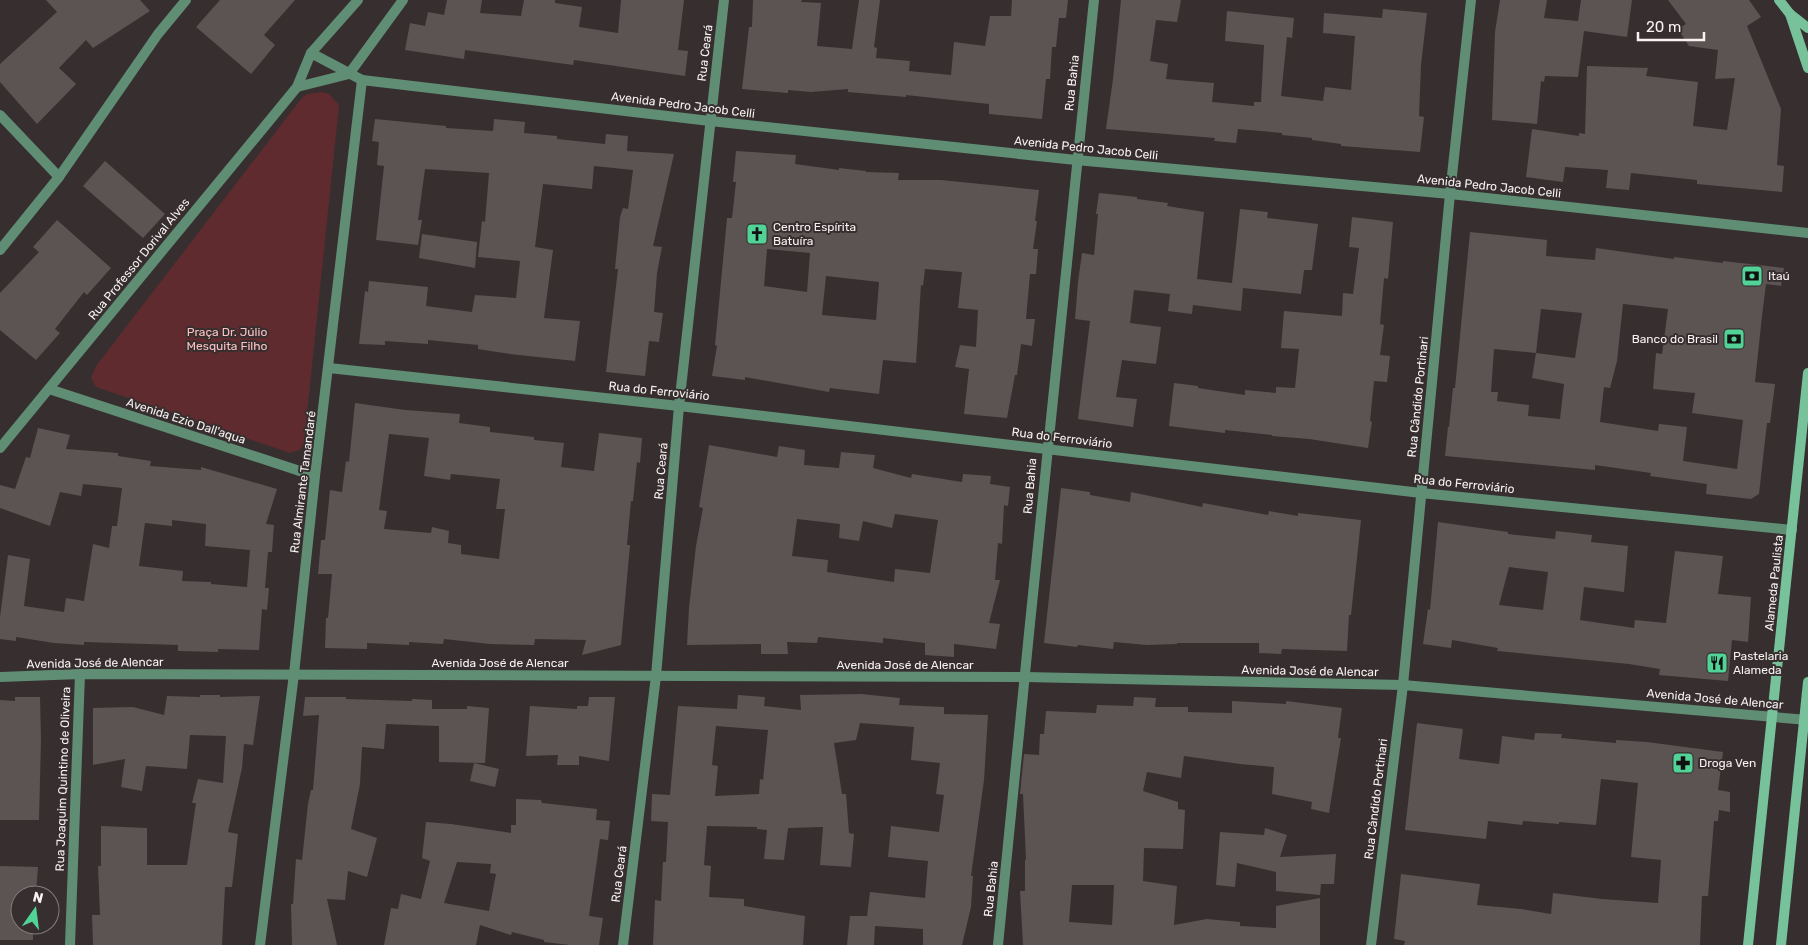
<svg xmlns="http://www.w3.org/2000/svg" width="1808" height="945" viewBox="0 0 1808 945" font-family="Rubik,sans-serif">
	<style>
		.green { fill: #5f2b2e }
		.building { fill: #5c5353; fill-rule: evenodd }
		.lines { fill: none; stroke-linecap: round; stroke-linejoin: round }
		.minor { stroke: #608e75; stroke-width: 10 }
		.secondary { stroke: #77c29b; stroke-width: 10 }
		.labels { text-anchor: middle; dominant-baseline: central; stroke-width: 4; stroke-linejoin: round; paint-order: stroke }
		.street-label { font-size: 12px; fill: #f8f2f2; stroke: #372f2f }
		.poi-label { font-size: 12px; fill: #f8f2f2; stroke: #372f2f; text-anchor: start }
		.park-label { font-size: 12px; fill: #fbc1c2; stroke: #372f2f }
	</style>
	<rect width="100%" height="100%" fill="#372f2f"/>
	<path class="green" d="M322,92l7,2 10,11 -35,338 -4,7 -10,3 -194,-66 -5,-9 5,-12 205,-267 6,-5z"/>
	<g class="building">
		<path d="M46,0h94l10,11 -57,37 -7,-8 -27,28 17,16 -39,40 -37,-42v-18l57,-52z"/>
		<path d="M220,0h75l-31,35 11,10 -24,29 -55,-47z"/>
		<path d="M447,0h35l-2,13 41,3 3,-16h31v3l27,4 -3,20 39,6 3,-33h63l-6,50 10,1 -3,25 -111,-16 -1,5 -108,-15 -1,9 -59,-9 5,-27 15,3 3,-14 16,3z"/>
		<path d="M753,0h49l-1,2 20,1 -4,43 35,3 7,-49h21l-6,47 3,1 -1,10 34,3 -1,10 42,4 3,-33 31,4 5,-30h21l1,-16h56l-2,18h-7l-3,29h-4l-2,32h-4l-4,40 -53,-5v-10l-83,-9v2l-58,-5v-3l-37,3 -23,-2v3l-46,-4 7,-62h3z"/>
		<path d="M1121,0h60l-4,22 -21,-2 -6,41 18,3 -2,15 48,4 -2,19 42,4v-4h7l3,-57 -39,-4 2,-30 67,7 -2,20 -5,-1 -6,59 42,5 2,-14 26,3 4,-54 -32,-3 1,-20 58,5 1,-9 44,4 -6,52 -2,51 5,1 -4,35 -79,-6v-2l-29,-4v-2l-30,-3v-2l-44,-4 -2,14 -22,-2 1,-3 -109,-9 7,-50z"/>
		<path d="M1500,0h47l-3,18 34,3 3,-21h51l-5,37 -43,-6 -6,46 -33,-1 -1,6 -3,-1 -4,43 -45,-4 3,-88z"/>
		<path d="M1668,0h81l12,17 -14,9 34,83 -4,56 7,1 -2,26 -85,-8v-4l-66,-7 -2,17 -23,-2 2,-18 -43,-3 -2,15 -37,-5 6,-48 47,7v-3l6,1 2,-68 61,2 -2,8 52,6 -5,44 34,4 8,-52 -20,1 3,-29 -29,-4 -11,-17 8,-5z"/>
		<path d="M375,119l71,7v2l47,3 1,-12 31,3 -1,11 33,3v3l48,5 1,-10 22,2 -1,15 47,3 -21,92 9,1 -5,26 -3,39 9,1 -4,29 -10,-1 -4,35 -39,-4 12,-103h-3l5,-52 3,-9 5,1 5,-39 -39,-4 -2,23 -49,-5 -8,63 18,3 -9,68 36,3 -5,40 -65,-7 -32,-5v-4l-50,-5v4l-43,-3v4l-26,-1 6,-53 3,1 1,-11 59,6 -2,19 46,6 3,-17 41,3 4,-37 -42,-4 4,-36 3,1 4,-49 -64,-4 -7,51h4l-4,25 -42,-5 8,-74 -7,-1 2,-23 -7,-1z"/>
		<path d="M736,151l60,4 -1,9 44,6v-2l27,3v1l33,1 -1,7h43l98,10 -4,31h2l-4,28h5l-2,25h-6l-4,45h9l-3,27 -11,-2 -4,31h-2l-8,43 -43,-4 5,-45 -14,-2 5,-22 16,2 2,-37 -20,-2 4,-36 -37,-3 -2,17 -2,-1 -5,78 -33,-3 -4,34 -49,-6 -1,4 -84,-15v3l-33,-4 5,-30 -2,-1 12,-127h5l4,-36h-3zM767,249l43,4 -3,39 -43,-6zM826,276l53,6 -3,38 -54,-5z"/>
		<path d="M105,161l60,53 -22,24 -60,-52z"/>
		<path d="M1099,193l38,4v2l31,4 -1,3 37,6 -7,67 35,4 8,-74 28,3 -1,6 51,6 -6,46h-8l-3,24 -58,-6 -2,23 -48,-6 -1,9 -24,-3 2,-17 -36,-4 -4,33 31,4 -5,37 -34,-4 -6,37 21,2 -4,28 -55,-8 12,-98 -15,-2 3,-37 4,-29 12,2 4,-41h-2z"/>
		<path d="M1352,217l41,5 -5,57 -4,-1 -4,46 4,1 -4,30 10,1 -3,26 -13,-1 -4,40 2,1 -4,26 -59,-9 -37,-3v-1l-47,-5v3l-56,-7 5,-43 24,3v2l47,7v-5l31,3v-6l19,1 4,-39 -18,-1 3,-37 58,5 1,-23 10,1 6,-46 -10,-1z"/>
		<path d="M57,220l54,48 -24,27 -3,-3 -29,37 5,4 -24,27 -36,-30v-37l39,-41 -6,-5z"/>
		<path d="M1470,232l77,8 -1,16 49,4 1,-12 78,11v-2l49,6v-2l61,7 -3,18 -15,-2 -4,32 -7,66 20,2 -5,39h-3l-8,71 -8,5 -45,-5 1,-10 -57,-8 1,-3 -56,-8v5l-150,-14 3,-29h1l4,-39h2zM1623,304l45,5 -6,45 -6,-1 -3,36 42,4 -3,20 51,7 -6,49 -54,-8 4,-34 -28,-3 -1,7 -58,-9 4,-35 6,1 7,-27zM1541,309l41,4 -7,45 -39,-5zM1494,349l42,4 -4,25 32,6 -4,35 -32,-3 1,-11 -32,-4 1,-9h-7z"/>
		<path d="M422,234l55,8 -2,26 -56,-10z"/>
		<path d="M355,403l50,7 55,4 -1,9 31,4v5l44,5v3l30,3 -3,24 33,4 5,-38 43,5 -2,25 -3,-1 -4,39h-2l-4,44h3l-9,100 -39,10 4,-15 -51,-1 -1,6 -44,-1 -46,-5 -1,5 -34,-2v3l-42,-2v6l-42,-1 1,-30h2l4,-44h-14l3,-34h4l5,-50 12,2 4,-31 3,1zM389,434l40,4 -5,38 26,4 1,-6 49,5 -4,30h9l-6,50 -38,-5v-9l-13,-2 1,-12 -17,-4 -1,6 -47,-4 3,-18 -8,-1z"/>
		<path d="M38,428l32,7 -4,14 52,4v3l33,5 -1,5 51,4v-3l76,22 -11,35 8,1 -2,27h-4l-3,36h4l-2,22 -5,-1 -3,41 -41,-1v3l-40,-1v-6l-94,-3v3l-30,-2 -38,-6v4l-16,-2v-22l8,-62 22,4 -6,47 40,6 2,-14 18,3 9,-57 16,4 3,-22h5l5,-38 -39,-4 -2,12 -21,-4 -10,34 -50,-18v-23l15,4 11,-32 4,1zM172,520l34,4 -1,22 45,4 -3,37 -36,-3v-2l-29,-1 1,-10 -44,-5 6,-43 27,3z"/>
		<path d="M709,445l68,12 2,-11 26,4 -1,15 35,3 2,-16 34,3 -2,13 38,10 1,-4 50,8 1,-8 28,2 -1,8 20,3 -2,19 -4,-1 -2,39 -4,-1 -3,37h5l-11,43 11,1 -4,25 -42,-5v13l-29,-2v-12l-42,-5v5l-65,-6 -1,6 -30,-1 1,12h-27v-10l-74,1 2,-37 7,-62 7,-38 -4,-1zM895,514l43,6 -8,53 -35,-4 -1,13 -67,-10 1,-12 -36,-4 5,-37 43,5 -1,14 20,3 4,-20 29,7z"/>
		<path d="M1061,488l29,4v3l40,7 1,-10 71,15 1,-4 65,12 1,-4 29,5v-3l63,7 -10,95h-2l-2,36 -65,-2 -1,5 -22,-1v-10h-82v1l-30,1 -33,-3 -1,7 -35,-4 -1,2 -33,-4z"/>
		<path d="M1438,522l70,10v2l47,5 1,-8 36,4 -1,7 37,4 -4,46 -40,-5 -4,33 54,8 1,-8 31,3 9,-72 48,5 -5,38 33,3 -3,45 -16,-2 -4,41 -69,-6 1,-6 -31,-5 -132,-13 1,-3 -46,-8 -1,8 -28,-4 5,-35 2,1zM1509,567l39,5 -5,38 -44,-5z"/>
		<path d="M861,694l39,4 -1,7 45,2v7l44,1 -4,65 -13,96h2l-2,31 -9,38h-39v-16l-48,-3 -1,19h-27l3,-29h17l3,-24 55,6 3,-37 -40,-4 3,-31 48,6 5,-37 -8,-1 4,-31 -29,-3 3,-33 -54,-4 -4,17 -22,3 8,51h4l3,39 5,1 -3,33 -31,-2 3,-38 -35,1 -4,32 -20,-1 3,-29 -10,-1v-2l-50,-1 -3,39 7,1 -2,31 35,2v7l61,10 -2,29h-150l2,-45 6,1 2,-39h3l2,-40 -17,-1 1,-27 18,1 8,-89 59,3 1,-14 27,2 -1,9 37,4 -1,-15zM716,726l52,4 -5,50 -3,-1 -1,15 -44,2 3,-30 -6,-1z"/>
		<path d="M200,695h20v2l40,-1 -7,49 -9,-1 -2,24 -14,64 10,2 -6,53h-7l-3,58h-129l-1,-30h8l-2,-49h3v-40l46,2v37h40l9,-62h-4l6,-24 25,4 3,-47 -36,-1 -3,34 -41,-3 -4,25 -21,-4 4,-28 -32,6v-57l40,-1 31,8 3,-19 33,1z"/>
		<path d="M15,697h25l1,42 -2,81h-39v-120l15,1z"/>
		<path d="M305,697h41v2l66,2v-2l20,1v9h35v-3l22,2 -4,55 -46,-1v-36l-53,-2 -2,25 -22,-2 -2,37 -9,45 26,9 -10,39 -19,-6 -3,29 -18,-1 10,46h-45l-1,-41h2l3,-45 6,1 6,-56 3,-14h2l6,-75 -16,1z"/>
		<path d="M589,697h26l-6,64 -30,-5v9h-22l1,-10 -32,1 4,-50 47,3v-3h11z"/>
		<path d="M1134,697l22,1 -1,9h33v5l44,1v-12l54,3v-3l56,7 -4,30h3l-12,75 -18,-4 1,-7 -40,-8 2,-27 -34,-3 -56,-8 -3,22 -34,-6 -4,19 35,11v7l7,1 -2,39 -39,-1 -1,33 34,5 -3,39 33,-6 33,3v4l36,2v-22l44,-8v47h-297l-3,-54h5v-31h1l-3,-66h-3l4,-40 15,1 1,-21h4l2,-23 50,2 1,-8 36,1zM1072,885h42l-2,40 -43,-3z"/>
		<path d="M1417,723l46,6 -4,30 40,5 3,-28 32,4 1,-7 27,1 -1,4 55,5v-3l31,2 76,10 -5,38 12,2v20l-11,-2 -1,11h-4l-6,75h-6l-2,49h-296l1,-4 -11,-2 7,-65 79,10 -3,21 44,4 30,5 2,-21 49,6 56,4 3,-43 -30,-3 7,-74 -37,-4 -5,46 -37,-3v2l-36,-3 -1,4 -34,-4 -2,18 -81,-9z"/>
		<path d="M474,763l25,6 -4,18 -25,-6z"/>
		<path d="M516,799l25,1 1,3 55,6 -1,11 14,1 -2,19 -8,-1 -11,77 14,2 -4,27h-29l-26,-3v-2l-32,-8 -1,3 -31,-10 -4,20h-92l7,-37 7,1 3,-15 20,5 9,-38 -8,-3 4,-36 25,2 60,9v-8h5zM457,862l34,2 -1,9 6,1 -7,37 -45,-8z"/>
		<path d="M1265,828l22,7 -7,22 56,-3 -2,30h-13l-1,11 -44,-4v-19l-39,-9 -2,24 -19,-2 4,-53 44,3z"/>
		<path d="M0,866l38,1 -2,25h-2v3h-14v30h13v15h-33z"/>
	</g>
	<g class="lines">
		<g class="minor">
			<path d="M362,80l348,41 366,39 374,34 358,39"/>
			<path d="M297,87l52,-13 54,-74"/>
			<path d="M0,115l59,62"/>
			<path d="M0,250l59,-73 99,-143 28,-34"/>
			<path d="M329,368l350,38 742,87 371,37"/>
			<path d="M49,389l266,87"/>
			<path d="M0,448l297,-361 14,-34 47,-53"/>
			<path d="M0,677l80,-3 945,3 378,8 405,35"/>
			<path d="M70,945l10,-271"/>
			<path d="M260,945l34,-271 21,-198 47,-396 -51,-27"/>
			<path d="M623,945l33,-269 23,-270 45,-406"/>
			<path d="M998,945c32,-315 61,-630 96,-945"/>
			<path d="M1371,945l32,-260 47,-491 21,-194"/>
		</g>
		<g class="secondary">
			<path d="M1779,0l11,14 18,14"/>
			<path d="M1790,14l18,54"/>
			<path d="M1748,945l60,-572"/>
			<path d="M1781,945l27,-263"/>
		</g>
	</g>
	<defs>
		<g id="church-square" transform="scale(1.125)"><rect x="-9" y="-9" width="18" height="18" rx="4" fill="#51d397" stroke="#372f2f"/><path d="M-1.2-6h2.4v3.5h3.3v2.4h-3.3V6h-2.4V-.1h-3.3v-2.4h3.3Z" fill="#111"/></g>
		<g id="bank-square" transform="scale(1.125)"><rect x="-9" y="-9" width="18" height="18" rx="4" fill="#51d397" stroke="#372f2f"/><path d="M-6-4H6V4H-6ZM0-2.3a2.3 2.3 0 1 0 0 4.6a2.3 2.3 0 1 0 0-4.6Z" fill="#111"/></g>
		<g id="restaurant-square" transform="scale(1.125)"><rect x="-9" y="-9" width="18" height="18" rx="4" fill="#51d397" stroke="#372f2f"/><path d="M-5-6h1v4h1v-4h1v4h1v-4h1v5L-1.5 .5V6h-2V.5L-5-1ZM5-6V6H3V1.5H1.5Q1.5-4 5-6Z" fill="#111"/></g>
		<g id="pharmacy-square" transform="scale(1.125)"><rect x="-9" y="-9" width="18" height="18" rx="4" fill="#51d397" stroke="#372f2f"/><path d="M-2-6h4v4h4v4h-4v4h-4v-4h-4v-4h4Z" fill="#111"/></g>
	</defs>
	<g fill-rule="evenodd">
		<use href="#church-square" x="757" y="234"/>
		<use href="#bank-square" x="1752" y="276"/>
		<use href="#bank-square" x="1734" y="339"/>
		<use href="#restaurant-square" x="1717" y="663"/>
		<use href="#pharmacy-square" x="1683" y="763"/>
	</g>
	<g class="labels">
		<g class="street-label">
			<text transform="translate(705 53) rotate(-83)">Rua Ceará</text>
			<text transform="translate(1072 83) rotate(-84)">Rua Bahia</text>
			<text transform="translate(683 105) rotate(7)">Avenida Pedro Jacob Celli</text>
			<text transform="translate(1086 148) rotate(6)">Avenida Pedro Jacob Celli</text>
			<text transform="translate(1489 186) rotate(6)">Avenida Pedro Jacob Celli</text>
			<text transform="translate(139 259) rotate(-51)">Rua Professor Dorival Alves</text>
			<text transform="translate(659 391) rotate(6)">Rua do Ferroviário</text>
			<text transform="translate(1418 397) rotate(-84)">Rua Cândido Portinari</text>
			<text transform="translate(186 421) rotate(18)">Avenida Ezio Dall'aqua</text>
			<text transform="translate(1062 438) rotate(7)">Rua do Ferroviário</text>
			<text transform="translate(661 471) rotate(-85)">Rua Ceará</text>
			<text transform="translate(303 482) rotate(-83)">Rua Almirante Tamandaré</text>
			<text transform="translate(1464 484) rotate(6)">Rua do Ferroviário</text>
			<text transform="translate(1030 486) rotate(-85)">Rua Bahia</text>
			<text transform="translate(1774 583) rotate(-84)">Alameda Paulista</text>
			<text transform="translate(95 663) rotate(-1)">Avenida José de Alencar</text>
			<text x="500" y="663">Avenida José de Alencar</text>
			<text x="905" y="665">Avenida José de Alencar</text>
			<text transform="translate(1310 671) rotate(1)">Avenida José de Alencar</text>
			<text transform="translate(1715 699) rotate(5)">Avenida José de Alencar</text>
			<text transform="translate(63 779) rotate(-88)">Rua Joaquim Quintino de Oliveira</text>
			<text transform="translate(1376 799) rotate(-83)">Rua Cândido Portinari</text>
			<text transform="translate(619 874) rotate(-83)">Rua Ceará</text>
			<text transform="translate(991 889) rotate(-84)">Rua Bahia</text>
		</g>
		<g class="poi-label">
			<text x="773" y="227">Centro Espírita<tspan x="773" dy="14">Batuíra</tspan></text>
			<text x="1768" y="276">Itaú</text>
			<text x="1718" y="339" text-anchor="end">Banco do Brasil</text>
			<text x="1733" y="656">Pastelaria<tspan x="1733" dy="14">Alameda</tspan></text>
			<text x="1699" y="763">Droga Ven</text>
		</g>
		<g class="park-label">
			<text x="227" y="332">Praça Dr. Júlio<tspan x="227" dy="14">Mesquita Filho</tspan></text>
		</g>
	</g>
	<g transform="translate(35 910) rotate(14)"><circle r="24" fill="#372f2f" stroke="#847d7d"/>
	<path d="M0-4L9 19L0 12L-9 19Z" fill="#51d397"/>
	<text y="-8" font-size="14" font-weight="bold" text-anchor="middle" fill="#f8f2f2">N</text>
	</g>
	<path d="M1638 32v8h66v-8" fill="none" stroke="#f8f2f2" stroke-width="2.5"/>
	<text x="1646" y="32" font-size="15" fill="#f8f2f2" stroke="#372f2f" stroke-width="4" paint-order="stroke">20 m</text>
</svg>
